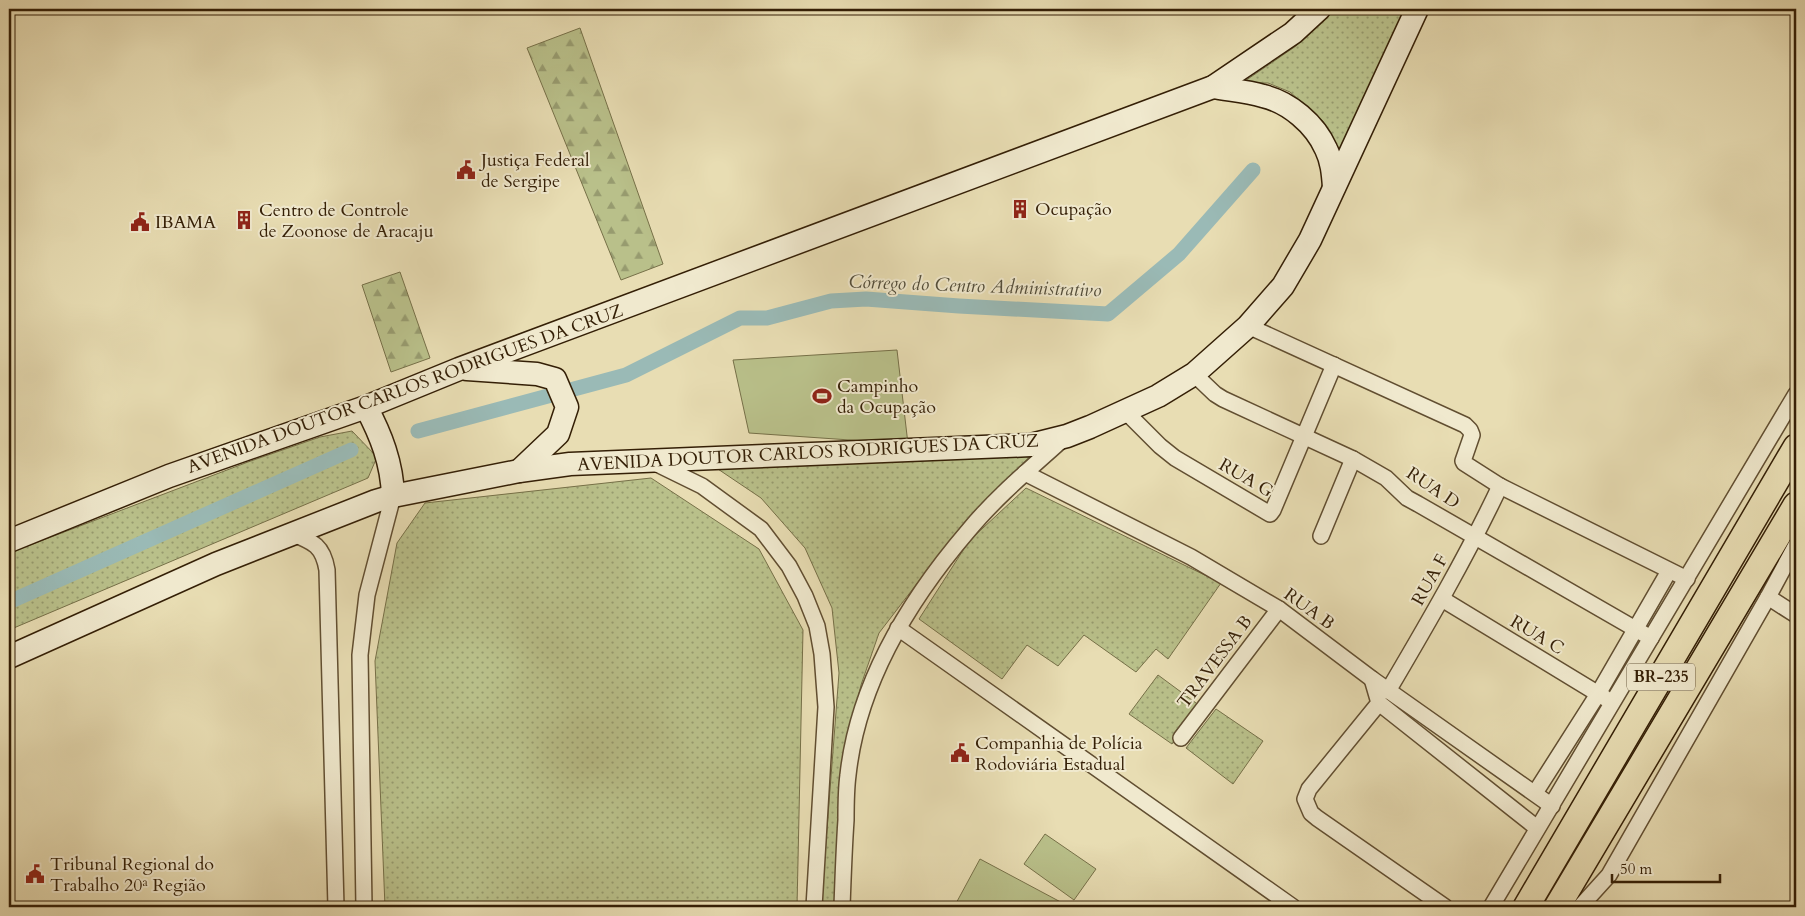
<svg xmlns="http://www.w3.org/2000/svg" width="1805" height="916" viewBox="0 0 1805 916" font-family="Cardo,serif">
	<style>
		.grass { fill: url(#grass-dots); stroke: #767048 }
		.forest { fill: url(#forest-firs); stroke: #767048 }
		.garden { fill: #b9c08a; stroke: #767048 }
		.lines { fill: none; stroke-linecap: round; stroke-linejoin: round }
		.canal { stroke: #9abab6; stroke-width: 15 }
		.minor-casing { stroke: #614e31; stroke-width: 18 }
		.secondary-casing { stroke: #341f06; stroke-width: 25 }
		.primary-casing { stroke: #341f06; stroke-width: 28 }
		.minor { stroke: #f0e9ce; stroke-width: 15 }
		.secondary { stroke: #f0e9ce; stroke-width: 22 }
		.primary { stroke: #e8ddb3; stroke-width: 25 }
		.labels { text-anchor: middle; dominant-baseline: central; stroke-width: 4; stroke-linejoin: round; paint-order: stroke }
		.shield { fill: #f0e9ce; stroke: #6c5c42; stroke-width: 1 }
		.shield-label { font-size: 16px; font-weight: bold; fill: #341f06 }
		.poi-label { font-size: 18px; fill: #341f06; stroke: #f0e9ce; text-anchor: start }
		.street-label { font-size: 18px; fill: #341f06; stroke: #f0e9ce }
		.water-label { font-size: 19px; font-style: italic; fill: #534e3b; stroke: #f0e9ce }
	</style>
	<defs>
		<pattern id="grass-dots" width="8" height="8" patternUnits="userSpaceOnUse" patternTransform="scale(1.25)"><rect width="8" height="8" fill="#b9c08a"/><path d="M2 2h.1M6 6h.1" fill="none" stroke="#979b6f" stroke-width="1.8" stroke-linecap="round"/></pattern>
		<pattern id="forest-firs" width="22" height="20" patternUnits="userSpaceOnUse" patternTransform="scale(1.25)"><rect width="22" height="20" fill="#b9c08a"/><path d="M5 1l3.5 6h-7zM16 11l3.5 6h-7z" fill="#979b6f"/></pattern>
	</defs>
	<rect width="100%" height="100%" fill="#e8ddb3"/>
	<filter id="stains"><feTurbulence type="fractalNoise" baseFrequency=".004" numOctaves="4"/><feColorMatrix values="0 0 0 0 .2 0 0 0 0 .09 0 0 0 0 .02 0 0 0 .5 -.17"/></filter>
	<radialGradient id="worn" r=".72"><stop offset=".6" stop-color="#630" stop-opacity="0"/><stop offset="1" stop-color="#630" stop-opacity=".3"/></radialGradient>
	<g class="grass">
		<path d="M1336,9h82l-76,166 -4,-27 -15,-27 -33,-29 -22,-9h-26l54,-37z"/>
		<path d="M352,431l25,26 -9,21 -359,152v-77l239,-91 72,-25z"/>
		<path d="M1038,448l-83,86 -76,99 -18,52 -19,80 -8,142h-13l18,-234 -7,-65 -27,-60 -44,-50 -55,-37z"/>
		<path d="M651,478l108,71 44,81 -6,277h-412l-10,-246 22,-118 28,-40z"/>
		<path d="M1026,488l195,95 -53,76 -12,-10 -20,23 -52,-37 -26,31 -31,-21 -25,34 -83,-60 50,-78z"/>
		<path d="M1158,675l42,31 -28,38 -43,-30z"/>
		<path d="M1216,709l47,32 -30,43 -47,-36z"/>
	</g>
	<g class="forest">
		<path d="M580,28l83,236 -42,16 -94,-232z"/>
		<path d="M400,272l30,86 -39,14 -29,-87z"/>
	</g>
	<g class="garden">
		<path d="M897,350l11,94 -159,-11 -16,-73z"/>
		<path d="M1045,834l51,35 -22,31 -50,-36z"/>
		<path d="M980,859l90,48h-116z"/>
	</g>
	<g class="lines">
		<g class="canal">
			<path d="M418,431l208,-56 114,-57h27l64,-17 35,-2 93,7 149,8 71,-60 74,-84"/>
			<path d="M9,602l342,-152"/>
		</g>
		<g class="minor-casing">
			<g id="minor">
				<path d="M1248,326l217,99 5,5 2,5 -9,26 1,2 36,23 187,93"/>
				<path d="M1194,374l21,20 8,5 130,60 33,19 21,20 11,6 233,134"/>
				<path d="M1125,411l35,35 15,12 95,56 3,-4 61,-145"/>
				<path d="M653,462l49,24 59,43 28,37 16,30 12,30 5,28 4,53 -12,200"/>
				<path d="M1025,473l166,84 88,52 93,70 180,127"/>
				<path d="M291,533c23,9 32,13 36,37l9,337"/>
				<path d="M1321,536l32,-77"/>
				<path d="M1768,597l28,18"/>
				<path d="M1442,599l163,99"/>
				<path d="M898,628l395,279"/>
				<path d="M1372,679l7,24 -70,86 -4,10 6,14 6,5 128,89"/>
				<path d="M1388,691c40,-68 79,-135 112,-205"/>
				<path d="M1379,703l158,125"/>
				<path d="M1181,738l98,-129"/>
				<path d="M1535,793l63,-99 71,-123"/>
				<path d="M364,907l-4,-252 7,-60 26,-99"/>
				<path d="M842,907c1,-29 2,-58 4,-87 0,-15 0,-30 2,-45 10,-92 61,-175 120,-244 28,-34 63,-63 95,-92"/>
				<path d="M1491,907l305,-513"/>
				<path d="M1580,907l29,-32 159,-278 28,-52"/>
			</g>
		</g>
		<g class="secondary-casing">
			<g id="secondary">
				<path d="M1213,87c16,3 34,4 50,9 26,6 52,28 63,53 6,12 7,25 8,38"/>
				<path d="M467,369l70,5 18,5 12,28 -9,27 -39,37"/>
				<path d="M366,407c15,28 26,56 27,89"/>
				<path d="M9,541l160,-65 197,-69 93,-38 754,-282 80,-54 26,-24"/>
				<path d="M9,657l207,-93 160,-63 17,-5 126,-25 51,-7 461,-19 36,-9 23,-9 68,-31 36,-22 54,-48 35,-40 27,-46 107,-231"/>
			</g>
		</g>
		<g class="primary-casing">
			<g id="primary">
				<path d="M1526,907l270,-460"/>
				<path d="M1557,907l239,-402"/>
			</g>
		</g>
		<use href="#minor" class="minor"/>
		<use href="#secondary" class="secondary"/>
		<use href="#primary" class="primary"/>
	</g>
	<defs>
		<g id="civic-bare" transform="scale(1.5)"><path d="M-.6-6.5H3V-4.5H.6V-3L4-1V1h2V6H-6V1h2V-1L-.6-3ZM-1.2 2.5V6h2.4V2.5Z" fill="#8f2418" stroke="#f0e9ce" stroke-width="2.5" paint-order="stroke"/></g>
		<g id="building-bare" transform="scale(1.5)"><path d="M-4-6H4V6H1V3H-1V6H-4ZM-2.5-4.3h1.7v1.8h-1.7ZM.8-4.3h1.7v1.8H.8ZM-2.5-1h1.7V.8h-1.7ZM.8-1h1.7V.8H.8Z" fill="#8f2418" stroke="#f0e9ce" stroke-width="2.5" paint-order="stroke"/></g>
		<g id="stadium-bare" transform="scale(1.5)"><path d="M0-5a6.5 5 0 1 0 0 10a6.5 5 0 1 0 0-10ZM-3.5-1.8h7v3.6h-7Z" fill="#8f2418" stroke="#f0e9ce" stroke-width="2.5" paint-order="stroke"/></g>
	</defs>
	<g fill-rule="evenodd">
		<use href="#civic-bare" x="466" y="170"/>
		<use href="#building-bare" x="1020" y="209"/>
		<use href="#building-bare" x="244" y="220"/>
		<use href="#civic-bare" x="140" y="222"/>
		<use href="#stadium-bare" x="822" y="396"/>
		<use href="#civic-bare" x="960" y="753"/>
		<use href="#civic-bare" x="35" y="874"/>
	</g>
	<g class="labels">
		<rect class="shield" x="1627" y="663.5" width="68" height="27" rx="4"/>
		<g class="shield-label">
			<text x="1661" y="677">BR-235</text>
		</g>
		<g class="poi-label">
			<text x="481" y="160">Justiça Federal<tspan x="481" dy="21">de Sergipe</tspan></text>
			<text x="1035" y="209">Ocupação</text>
			<text x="259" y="210">Centro de Controle<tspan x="259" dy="21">de Zoonose de Aracaju</tspan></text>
			<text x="155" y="222">IBAMA</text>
			<text x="837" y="386">Campinho<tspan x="837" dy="21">da Ocupação</tspan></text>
			<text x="975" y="743">Companhia de Polícia<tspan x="975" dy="21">Rodoviária Estadual</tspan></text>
			<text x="50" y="864">Tribunal Regional do<tspan x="50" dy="21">Trabalho 20ª Região</tspan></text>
		</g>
		<g class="street-label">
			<text transform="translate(405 389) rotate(-20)">AVENIDA DOUTOR CARLOS RODRIGUES DA CRUZ</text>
			<text transform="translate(808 453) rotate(-3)">AVENIDA DOUTOR CARLOS RODRIGUES DA CRUZ</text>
			<text transform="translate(1246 478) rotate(30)">RUA G</text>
			<text transform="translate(1433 488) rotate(34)">RUA D</text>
			<text transform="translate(1430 580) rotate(-61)">RUA F</text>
			<text transform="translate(1309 609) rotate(36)">RUA B</text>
			<text transform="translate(1537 635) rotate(31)">RUA C</text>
			<text transform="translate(1215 662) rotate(-53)">TRAVESSA B</text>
		</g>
		<g class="water-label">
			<text transform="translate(975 286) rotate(2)">Córrego do Centro Administrativo</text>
		</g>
	</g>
	<rect width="1805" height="916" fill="none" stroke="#e8ddb3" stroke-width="30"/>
	<rect x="10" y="10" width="1785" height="896" fill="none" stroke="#341f06" stroke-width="2.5"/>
	<rect x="15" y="15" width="1775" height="886" fill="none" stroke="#341f06"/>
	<path d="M1612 874v8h108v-8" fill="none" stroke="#341f06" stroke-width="2.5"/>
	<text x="1620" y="874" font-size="15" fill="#341f06" stroke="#f0e9ce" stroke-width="4" paint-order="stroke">50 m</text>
	<rect width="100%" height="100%" filter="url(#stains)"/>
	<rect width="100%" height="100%" fill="url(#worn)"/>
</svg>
